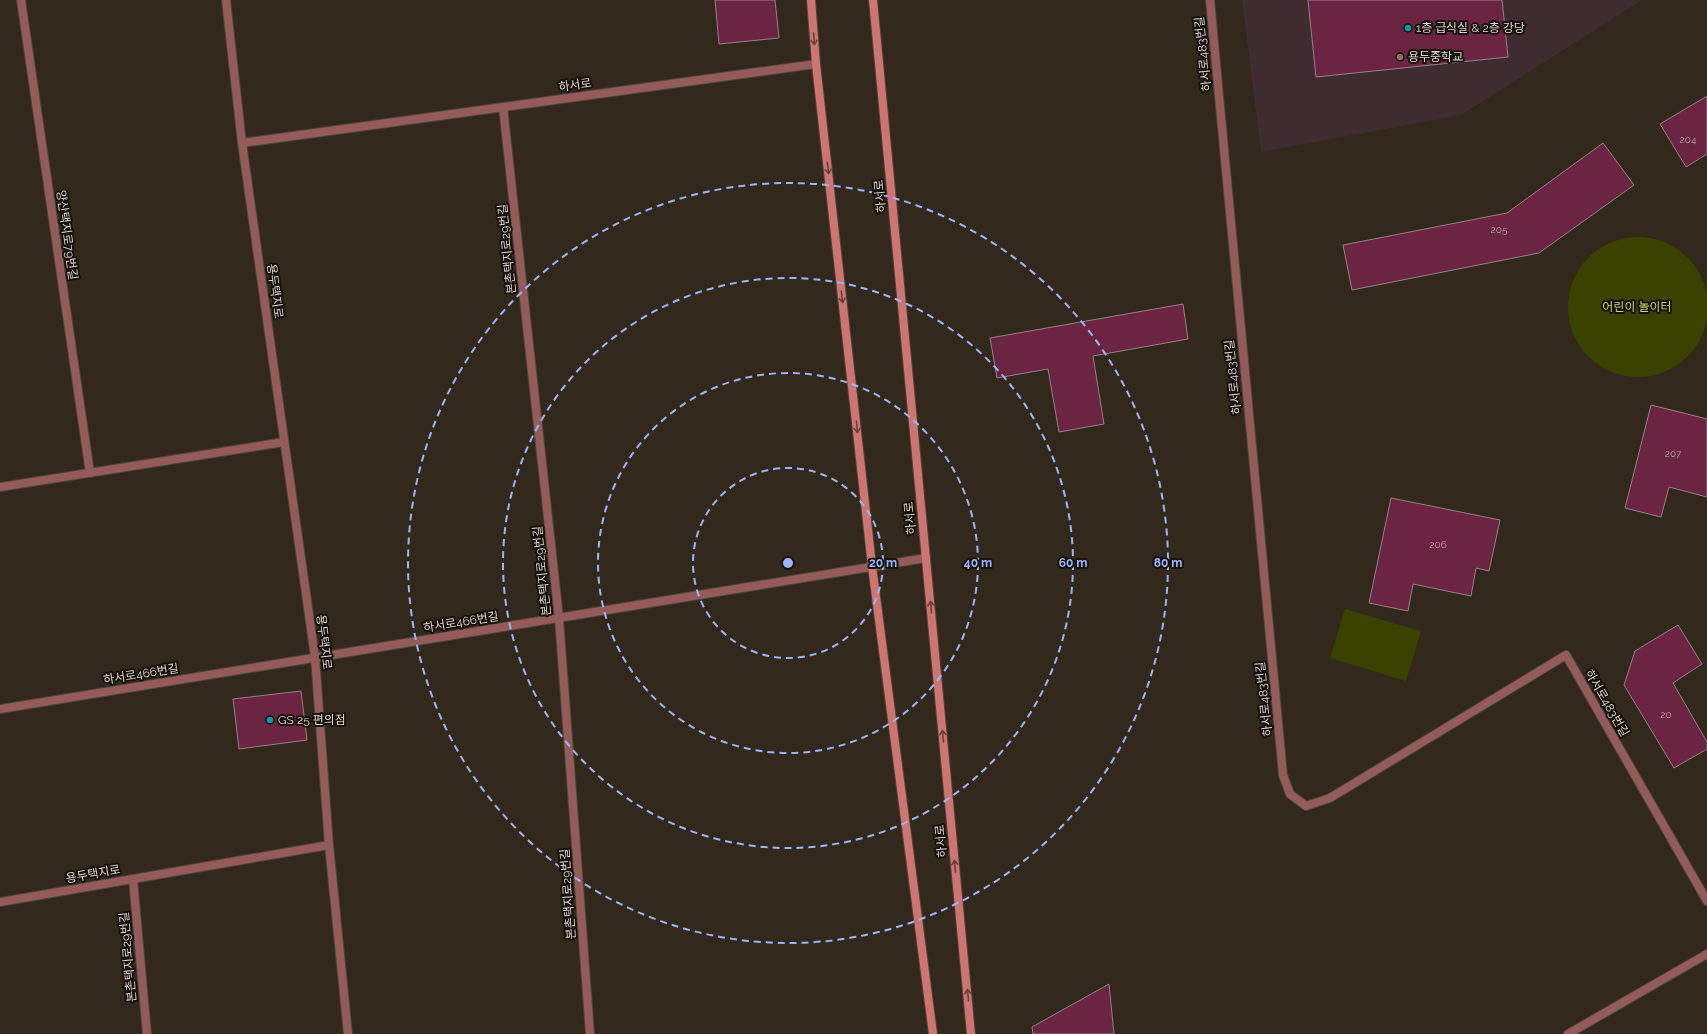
<svg xmlns="http://www.w3.org/2000/svg" width="1707" height="1034" viewBox="0 0 1707 1034" font-family="Raleway,'Noto Sans KR',sans-serif">
	<style>
		.education { fill: #3f2c30 }
		.green { fill: #3a4200 }
		.building { fill: #6b2441; stroke: #958187 }
		.lines { fill: none; stroke-linecap: round; stroke-linejoin: round }
		.street-casing { stroke: #4e4439; stroke-width: 10 }
		.secondary-casing { stroke: #4e4439; stroke-width: 10 }
		.street { stroke: #935b59; stroke-width: 8 }
		.secondary { stroke: #ce7572; stroke-width: 8 }
		.oneway { stroke: #693f3a }
		.ring { fill: none; stroke: #9bb5fd; stroke-width: 2; stroke-dasharray: 7 5 }
		.culture-dot { fill: #0f9aa8; stroke: #17120d; stroke-width: 1.5 }
		.education-dot { fill: #8d6e63; stroke: #17120d; stroke-width: 1.5 }
		.labels { text-anchor: middle; dominant-baseline: central; stroke-width: 4; stroke-linejoin: round; paint-order: stroke }
		.number-label { font-size: 10px; fill: #c1aaac }
		.poi-label { font-size: 12px; fill: #ded7cf; stroke: #17120d; text-anchor: start }
		.street-label { font-size: 12px; fill: #ded7cf; stroke: #17120d }
		.park-label { font-size: 12px; fill: #c5d86b; stroke: #17120d }
		.centre { fill: #9bb5fd; stroke: #17120d; stroke-width: 2 }
		.ring-label { font-size: 12px; text-anchor: middle; font-weight: bold; fill: #9bb5fd; stroke: #17120d; stroke-width: 4; stroke-linejoin: round; paint-order: stroke }
	</style>
	<rect width="100%" height="100%" fill="#33281c"/>
	<path class="education" d="M1242,0h400l-181,115 -200,37z"/>
	<g class="green">
		<circle cx="1638" cy="307" r="70"/>
		<path d="M1345,609l76,22 -15,50 -76,-23z"/>
	</g>
	<g class="building">
		<path d="M715,0h60l4,38 -60,6z"/>
		<path d="M1308,0h194l6,57 -192,20z"/>
		<path d="M1707,96v58l-21,13 -26,-43z"/>
		<path d="M1603,143l31,42 -95,68 -187,37 -9,-45 164,-32z"/>
		<path d="M1183,304l5,35 -95,17 11,68 -45,8 -11,-63 -51,9 -7,-40z"/>
		<path d="M1651,405l56,14v78l-38,-10 -8,30 -36,-9z"/>
		<path d="M1391,498l109,22 -11,51 -13,-3 -5,28 -58,-12 -5,27 -39,-8z"/>
		<path d="M1678,625l24,39 -29,19 34,59v7l-33,19 -50,-83 11,-34z"/>
		<path d="M301,691l6,49 -68,9 -6,-50z"/>
		<path d="M1109,984l5,50h-81l-1,-7z"/>
	</g>
	<g class="lines">
		<g class="street-casing">
			<g id="street">
				<path d="M21,0l69,473"/>
				<path d="M226,0l16,143 73,514 14,188 19,189"/>
				<path d="M1210,0l73,775 7,19 16,12 24,-8 236,-143 141,246"/>
				<path d="M503,107l56,511 31,416"/>
				<path d="M242,143l574,-79"/>
				<path d="M0,487l284,-45"/>
				<path d="M0,709l926,-151"/>
				<path d="M133,879l14,155"/>
				<path d="M0,902l329,-57"/>
				<path d="M1568,1034l139,-80"/>
			</g>
		</g>
		<g class="secondary-casing">
			<g id="secondary">
				<path d="M811,0l5,64 56,502 61,468"/>
				<path d="M873,0l98,1034"/>
			</g>
		</g>
		<use href="#street" class="street"/>
		<use href="#secondary" class="secondary"/>
	</g>
	<defs><path id="oneway-shaft" d="M-6 0H5M1.5-3L5.5 0L1.5 3" fill="none" stroke-width="1.6" stroke-linecap="round" stroke-linejoin="round"/></defs>
	<g class="oneway">
		<use href="#oneway-shaft" transform="translate(814 39) rotate(86)"/>
		<use href="#oneway-shaft" transform="translate(828 168) rotate(84)"/>
		<use href="#oneway-shaft" transform="translate(842 297) rotate(84)"/>
		<use href="#oneway-shaft" transform="translate(857 427) rotate(84)"/>
		<use href="#oneway-shaft" transform="translate(931 607) rotate(-95)"/>
		<use href="#oneway-shaft" transform="translate(943 736) rotate(-95)"/>
		<use href="#oneway-shaft" transform="translate(955 866) rotate(-95)"/>
		<use href="#oneway-shaft" transform="translate(968 995) rotate(-95)"/>
	</g>
	<g class="ring">
		<circle cx="788" cy="563" r="95"/>
		<circle cx="788" cy="563" r="190"/>
		<circle cx="788" cy="563" r="285"/>
		<circle cx="788" cy="563" r="380"/>
	</g>
	<g class="culture-dot">
		<circle cx="1408" cy="28" r="4"/>
		<circle cx="270" cy="720" r="4"/>
	</g>
	<circle class="education-dot" cx="1400" cy="57" r="4"/>
	<g class="labels">
		<g class="number-label">
			<text x="1688" y="139">204</text>
			<text x="1499" y="229">205</text>
			<text x="1673" y="453">207</text>
			<text x="1438" y="544">206</text>
			<text x="1666" y="714">20</text>
		</g>
		<g class="poi-label">
			<text x="1416" y="28">1층 급식실 &amp; 2층 강당</text>
			<text x="1408" y="57">용두중학교</text>
			<text x="278" y="720">GS 25 편의점</text>
		</g>
		<g class="street-label">
			<text transform="translate(1203 54) rotate(-96)">하서로483번길</text>
			<text transform="translate(575 85) rotate(-8)">하서로</text>
			<text transform="translate(880 196) rotate(-95)">하서로</text>
			<text transform="translate(67 235) rotate(82)">양산택지로79번길</text>
			<text transform="translate(507 249) rotate(-96)">본촌택지로29번길</text>
			<text transform="translate(275 291) rotate(82)">용두택지로</text>
			<text transform="translate(1233 377) rotate(-96)">하서로483번길</text>
			<text transform="translate(910 518) rotate(-95)">하서로</text>
			<text transform="translate(542 571) rotate(-96)">본촌택지로29번길</text>
			<text transform="translate(461 622) rotate(-9)">하서로466번길</text>
			<text transform="translate(324 642) rotate(83)">용두택지로</text>
			<text transform="translate(141 674) rotate(-9)">하서로466번길</text>
			<text transform="translate(1264 699) rotate(-96)">하서로483번길</text>
			<text transform="translate(1607 703) rotate(60)">하서로483번길</text>
			<text transform="translate(941 841) rotate(-95)">하서로</text>
			<text transform="translate(93 874) rotate(-10)">용두택지로</text>
			<text transform="translate(568 894) rotate(-94)">본촌택지로29번길</text>
			<text transform="translate(128 957) rotate(-95)">본촌택지로29번길</text>
		</g>
		<g class="park-label">
			<text x="1637" y="307">어린이 놀이터</text>
		</g>
	</g>
	<circle cx="788" cy="563" r="6" class="centre"/>
	<g class="ring-label">
		<text x="883" y="567">20 m</text>
		<text x="978" y="567">40 m</text>
		<text x="1073" y="567">60 m</text>
		<text x="1168" y="567">80 m</text>
	</g>
</svg>
